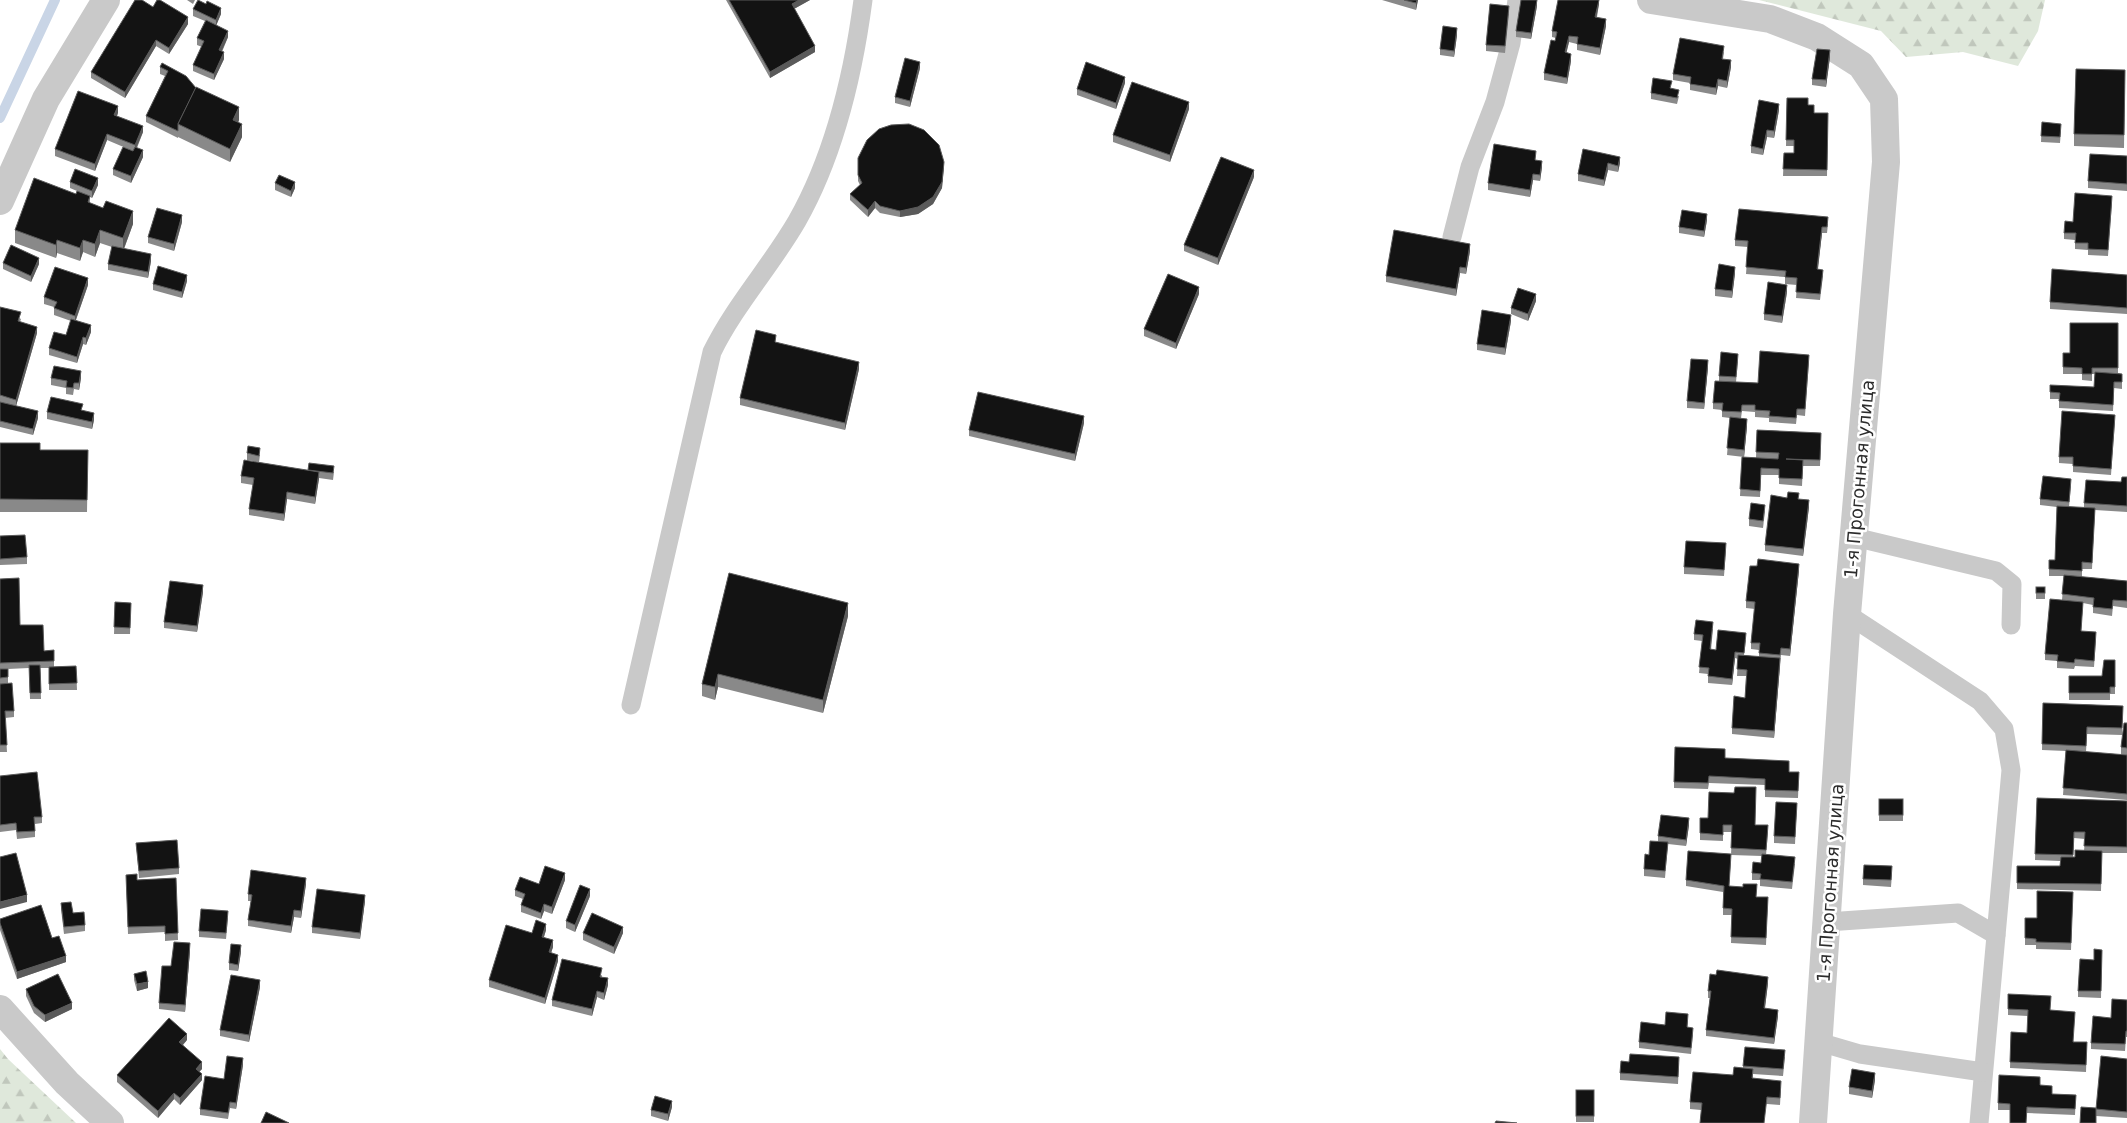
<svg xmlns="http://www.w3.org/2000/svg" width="2127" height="1123" viewBox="0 0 2127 1123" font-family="'DejaVu Sans',sans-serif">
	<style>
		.forest { fill: url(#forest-firs) }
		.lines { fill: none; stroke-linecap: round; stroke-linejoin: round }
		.stream { stroke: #c9d5e6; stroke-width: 10 }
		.lane { stroke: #c9c9c9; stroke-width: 19 }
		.street { stroke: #c9c9c9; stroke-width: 28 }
		.wall { fill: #898989; fill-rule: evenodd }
		.shaded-wall { fill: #5a5a5a }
		.building { fill: #131313; stroke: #5a5a5a }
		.labels { text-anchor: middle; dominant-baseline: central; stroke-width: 5; stroke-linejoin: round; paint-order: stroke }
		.street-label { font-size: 18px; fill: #2c2c2c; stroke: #fff }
	</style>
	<defs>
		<pattern id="forest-firs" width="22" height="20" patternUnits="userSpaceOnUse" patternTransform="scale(1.25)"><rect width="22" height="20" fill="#dfe8db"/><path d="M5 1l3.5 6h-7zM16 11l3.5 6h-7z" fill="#c0c7bc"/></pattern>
	</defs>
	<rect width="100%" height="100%" fill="#fff"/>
	<g class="forest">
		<path d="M1759,0h286l-7,31 -20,35 -55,-14 -57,5 -25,-26z"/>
		<path d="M0,1049l8,10 68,64h-76z"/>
	</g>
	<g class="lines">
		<path class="stream" d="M0,118l55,-118"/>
		<g class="lane">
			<path d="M1452,237l18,-70 25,-65 16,-59 6,-43"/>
			<path d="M1854,537l142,34 16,13 -1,41"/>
			<path d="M1847,614l133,87 24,28 7,41 -32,353"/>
			<path d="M631,705l81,-353c23,-47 59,-86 85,-131 38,-67 56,-145 66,-221"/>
			<path d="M1827,922l131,-9 38,22"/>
			<path d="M1819,1042l41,12 123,18"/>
		</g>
		<g class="street">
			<path d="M1651,0l119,19 47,18 44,28 23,34 2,63 -39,452 -34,509"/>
			<path d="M0,201l46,-102 60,-99"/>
			<path d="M0,1009l67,74 43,40"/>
		</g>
	</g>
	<g class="wall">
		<path d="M187,0h8l-2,4z"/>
		<path d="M726,0h84l-16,9 21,43 -45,26z"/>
		<path d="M1382,0h36l-2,10z"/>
		<path d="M1599,0v4l-2,13 9,9 -6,29 -23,-5v-6l-8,-2 -3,11 5,8 -4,23 -23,-4v-7l12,-35 -4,-1v-6z"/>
		<path d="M1537,6l-6,33 -15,-2v-6z"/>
		<path d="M153,7l35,17 -19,30 -13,-8 -31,52 -34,-20v-6z"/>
		<path d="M193,9l28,5 -5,11 12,12 -6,15 2,7 -10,21 -21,-9v-6l9,-18 -5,-2v-7l8,-17 -12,-5z"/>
		<path d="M1509,13l-4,40 -19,-2v-6z"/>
		<path d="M1457,35l-3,22 -14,-2v-6z"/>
		<path d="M1724,52l-1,7 8,8 -4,21 -9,-2 -2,9 -26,-5v-7l-17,-3v-6z"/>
		<path d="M1830,57l-4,30 -14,-2v-6z"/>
		<path d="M162,63l77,57 -1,3 4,14 -12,25 -52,-25v-1v2l-32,-16v-6l19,-40 -5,-2v-7z"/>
		<path d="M920,68l-10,39 -15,-4v-6z"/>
		<path d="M2125,70l-1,78 -50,-2v-12z"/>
		<path d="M1125,83l-9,26 -39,-14v-6z"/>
		<path d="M1651,93l28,3 -2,8 -26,-5z"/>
		<path d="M1787,98l21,7 6,8h14l-1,63h-44l1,-23h10v-7h-8z"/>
		<path d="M1189,109l-19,53 -57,-20v-7z"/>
		<path d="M1779,110l-5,28 -7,-1 -4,18 -12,-2v-7z"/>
		<path d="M118,113l-1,3 26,16 -6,16 6,9 -12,26 -18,-8v-6l20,-18 -26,-11 -12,31 -40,-15v-7z"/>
		<path d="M2042,122l19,8 -1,13 -19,-1z"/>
		<path d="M1583,149l37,14 -2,9 -10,-2 -4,16 -26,-5v-7z"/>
		<path d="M2127,156v35l-39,-3v-7z"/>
		<path d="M858,158l86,10 -2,20 -9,16 -15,10 -18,3 -20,-4 -5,-5 -7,9 -18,-17v-6l10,-9 -2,-4z"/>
		<path d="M1536,160l6,7 -2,14 -7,-1 -3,17 -42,-7v-7z"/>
		<path d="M1254,177l-36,88 -34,-14v-6z"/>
		<path d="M70,182l28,3 -6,13 -2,-1v6l43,21 -9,25 27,12 -3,17 -40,-8v-6l4,-17 -12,-4 -5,14 -12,-5 -3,9 -23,-8 -1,5 -41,-15v-13l61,-36 1,-3 -7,-3z"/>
		<path d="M275,183l20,5 -4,9 -16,-7z"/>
		<path d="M2112,203l-4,53 -20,-1v-5l-13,-1v-9l-11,-1v-6l9,-11z"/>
		<path d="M1707,220l-3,17 -25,-4v-6z"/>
		<path d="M182,222l-8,29 -26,-8v-6z"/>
		<path d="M1828,224l-1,9h-5l-4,36 5,7 -3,24 -24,-2 1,-13 -12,-1v-7l-39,-3 2,-27 -13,-1v-6z"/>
		<path d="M1470,251l-4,23 -6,-1 -4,23 -70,-14v-6z"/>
		<path d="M3,263l36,1 -8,18 -28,-13z"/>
		<path d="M1735,273l-3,25 -17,-2v-7z"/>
		<path d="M2127,275v39l-77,-5v-7z"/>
		<path d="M187,281l-5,17 -29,-8v-6z"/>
		<path d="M88,285l-12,35 15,12 -5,13 -3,-1 -6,19 -28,-8v-7l17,-13 5,-14 -17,-6v-8l-10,-3v-7z"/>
		<path d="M1787,292l-5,31 -18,-3v-6z"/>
		<path d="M1199,294l-23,55 -32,-13v-7z"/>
		<path d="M1536,301l-8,20 -17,-7v-6z"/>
		<path d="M0,307l21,12 -1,3 17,11 -21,73 22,12 -5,17 -33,-8z"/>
		<path d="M1511,321l-6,34 -28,-5v-6z"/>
		<path d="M2118,323v50l4,1v15l-8,-1 -1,23 -54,-3v-9h-9v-7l44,-5 1,-13h-3v7l-10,-1v-6h-19v-21h7z"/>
		<path d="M776,342l83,27 -14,61 -105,-25v-7z"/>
		<path d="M1738,361l-2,21 22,1 51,-22 -4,55 -8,-1 -1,9 -27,-2v-4l-14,-1v-5l-13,-1 -1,7 6,8 -3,31 -17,-2 3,-37 -8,-1v-7l-9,-1v-6l6,-22v-5z"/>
		<path d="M1708,367l-4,42 -17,-1v-7z"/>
		<path d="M51,378h30l-2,12 -5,-1 -1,6 -7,-1v-6l-15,-3z"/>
		<path d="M83,411l11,9 -2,9 -45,-10v-7z"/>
		<path d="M2115,421l-4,54 -38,-3v-8l-14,-1v-6z"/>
		<path d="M1084,423l-9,38 -106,-25v-6z"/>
		<path d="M1757,430l64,3 -1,33h-17l-1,20 -23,-2v-9h-18l-1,22 -20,-1 2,-39 14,1z"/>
		<path d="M0,443l40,7h48l-1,62h-87z"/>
		<path d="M247,453l13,2 -1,7 -12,-2z"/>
		<path d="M309,463l25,9 -1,8 -14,-2 -4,26 -28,-5 -3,22 -35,-6v-6l4,-24 -12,-2v-7l67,-5z"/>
		<path d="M2127,477v35l-32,-2 -3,59h-10v8l45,4v27l-14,-2 -1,10 -19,-3v-8l-10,-2 -2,28 15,8 -2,28 -19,-1 -1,3 -17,-1v-7l-12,-1v-6l17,-54 2,-24h-15v-16h6l2,-53 -17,-2v-6l31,-13 -2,21 15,1v-5l37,-21z"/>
		<path d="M1799,499l10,8 -6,49 -38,-5v-6z"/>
		<path d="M1765,511l-2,17 -14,-2v-7z"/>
		<path d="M0,536l27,21v7l-27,1z"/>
		<path d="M1726,550l-2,26 -40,-2v-7z"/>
		<path d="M1799,570l-9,86 -9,-1 -7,83 -42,-4v-6l13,-30 1,-22h-9l1,-17 -3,-1 -3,27 -24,-2v-9l-9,-1 3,-32 -8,-1v-6l19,-5 -2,21h5l30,-10 -2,15 15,2v-7l-8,-1v-6l4,-34 -9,-1v-7z"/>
		<path d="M729,573l119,43 -25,97 -105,-26 -3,13 -13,-4v-12z"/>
		<path d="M0,579l20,46 24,26 10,-1v17l22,-1 1,24h-28v-22h-9l1,31h-11l-1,-31 -21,1v14l6,28v6l-9,1 2,34h-7z"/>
		<rect x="2036" y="587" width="9" height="12"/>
		<path d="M203,592l-6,40 -33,-4v-6z"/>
		<path d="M115,602l16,1 -1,31h-16z"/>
		<path d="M2115,660v34h-5v6h-41v-24h33z"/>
		<path d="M2043,703l80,3 -1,29 -35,-1 -1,18 41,3v45l-64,-5 3,-44 -24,-1z"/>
		<path d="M2127,723v32l-6,-1v-7z"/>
		<path d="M1725,758l64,14h10l-1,26 -33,-1v-12l-56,-2 -1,6 -34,-1v-6z"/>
		<path d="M0,776l42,41v6l-7,1v13l-18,2 -1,-9 -16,2z"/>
		<path d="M2037,798l90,3v52h-25l-1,38 -84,-2v-23h43v-5l-25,-1zM2074,838l11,1 -1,12 -9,6h-2z"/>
		<rect x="1879" y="799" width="24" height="22"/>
		<path d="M1797,803l-2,41 -21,-1v-7z"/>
		<path d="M1700,818l55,7 13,7 -2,23 29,9 -3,25 -32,-3v-6h-8v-7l9,-10 1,-7 -31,-1 1,-23h-9v9l-23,-1z"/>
		<path d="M1689,825l-3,21 -18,-2 -3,34 -21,-2v-7l5,-14 9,-14v-5z"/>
		<path d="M136,843l43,25v6l-40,4z"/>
		<path d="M1731,860l-2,26 27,11h12l-2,48 -35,-2 1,-28h-9v-23l-37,-6v-6z"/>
		<path d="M1892,873l-1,14 -28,-2v-6z"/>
		<path d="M126,875l11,5 39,-2 2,62 -13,1v-9l-37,2z"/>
		<path d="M565,880l-13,34 -8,-3 -3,8 -20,-7v-7l2,-6 -8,-3v-6l24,-6z"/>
		<path d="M306,884l-5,34 -7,-1 -3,16 -43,-7v-6l3,-19h-3v-7z"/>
		<path d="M2073,892l-2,58 -35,-1v-4h-11v-27h12z"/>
		<path d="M590,896l-15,36 -9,-4v-7z"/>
		<path d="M365,901l-5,38 -48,-6v-6z"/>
		<path d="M61,903l24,22v6l-21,3 -3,-25z"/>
		<path d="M228,918l-2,21 -27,-2v-6z"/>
		<path d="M0,919l66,43 -49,17 -17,-49z"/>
		<path d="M546,930l-2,7 9,10 -2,6 7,8 -13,43 -56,-17v-7l43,-47z"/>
		<path d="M583,933h40l-9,21 -31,-14z"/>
		<path d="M190,950l-5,62 -26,-3v-6l12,-37z"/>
		<path d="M2102,950l-1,48 -23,-1v-6l16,-31z"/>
		<path d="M241,952l-3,19 -9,-1v-7z"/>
		<path d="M134,974l14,14 -11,3 -3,-11z"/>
		<path d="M602,975v2l6,8 -4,15 -7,-3 -5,19 -40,-10v-6z"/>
		<path d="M1768,983l-3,25 13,8 -4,28 -68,-8v-6l4,-32h-2v-7z"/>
		<path d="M260,987l-11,55 -29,-6v-6z"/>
		<path d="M26,989l46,20 -27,13 -11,-9 -8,-17z"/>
		<path d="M2008,994l43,16 23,32h13l-1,30 -76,-4 1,-36 16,1 1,-17 -20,-1z"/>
		<path d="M2127,1000v37h-1l-1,14 -34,-2v-6l20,-25z"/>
		<path d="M1688,1021l-1,7 6,7 -2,19 -52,-6v-6l26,-17z"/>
		<path d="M187,1040l-4,5 19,24 -3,3 3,8 -22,25 -6,-6 -16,19 -41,-36v-7z"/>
		<path d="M1785,1057l-2,19 -30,-2v4l28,9 -1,18 -13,-1 -66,6 -11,-1v-7l43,-27 10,-7v-2z"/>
		<path d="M2127,1059v59l-31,-2v-8z"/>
		<path d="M1679,1063l-1,21 -58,-4v-7z"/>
		<path d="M243,1065l-7,44 -6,-1 -2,11 -28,-4v-6l24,-30z"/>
		<path d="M1875,1080l-3,18 -23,-4v-7z"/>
		<path d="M2040,1085l12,9 24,1 -1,20 -48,-2 -17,-3h-12v-7z"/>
		<rect x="1576" y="1090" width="18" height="32"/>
		<path d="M672,1107l-4,14 -17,-5v-6z"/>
	</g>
	<g class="shaded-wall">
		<path d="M799,0h11l-18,10v-6z"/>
		<path d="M1417,0h1l-2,10v-7z"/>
		<path d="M1537,0v6l-6,33v-6z"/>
		<path d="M1599,0v4l-4,20v-7z"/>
		<path d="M221,8v6l-5,12v-6z"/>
		<path d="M188,17v7l-19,30v-6z"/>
		<path d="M1606,19v7l-6,29v-7z"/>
		<path d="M1457,28v7l-3,22v-6z"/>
		<path d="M228,31v6l-9,20v-7z"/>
		<path d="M1569,36v6l-4,17v-7z"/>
		<path d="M156,40v6l-31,52v-6z"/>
		<path d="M815,46v6l-45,26v-6z"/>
		<path d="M1830,50v7l-4,30v-7z"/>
		<path d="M224,52v7l-10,21v-6z"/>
		<path d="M1571,54v7l-4,23v-6z"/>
		<path d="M1731,60v7l-4,21v-7z"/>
		<path d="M920,62v6l-10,39v-6z"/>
		<path d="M1125,77v6l-9,26v-6z"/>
		<path d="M1718,79v7l-2,9v-7z"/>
		<path d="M1189,102v7l-19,53v-7z"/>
		<path d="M1779,104v6l-5,28v-7z"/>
		<path d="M118,106v7l-4,9v-7z"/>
		<path d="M239,107v13l-6,13v-13z"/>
		<path d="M242,124v13l-12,25v-13z"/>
		<path d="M143,126v6l-8,19v-6z"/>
		<path d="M1767,130v7l-4,18v-6z"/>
		<path d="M107,134v6l-12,31v-7z"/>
		<path d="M143,150v7l-12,26v-7z"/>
		<path d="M1620,157v6l-2,9v-6z"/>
		<path d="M1542,161v6l-2,14v-6z"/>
		<path d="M944,162l-2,26 -9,16 -15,10 -18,3v-6z"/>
		<path d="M1608,163v7l-4,16v-6z"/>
		<path d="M1254,170v7l-36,88v-7z"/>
		<path d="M1533,174v6l-3,17v-7z"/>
		<path d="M98,178v7l-6,13v-7z"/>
		<path d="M295,182v6l-4,9v-6z"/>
		<path d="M875,201v7l-7,9v-7z"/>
		<path d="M133,211v13l-10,27v-13z"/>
		<path d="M1707,214v6l-3,17v-6z"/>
		<path d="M182,215v7l-8,29v-7z"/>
		<path d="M1822,227v6l-5,43v-7z"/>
		<path d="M100,230v13l-5,14v-13z"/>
		<path d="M57,240v13l-1,5v-13z"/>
		<path d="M83,240v12l-3,9v-13z"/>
		<path d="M1470,244v7l-4,23v-6z"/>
		<path d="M151,254v7l-3,17v-6z"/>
		<path d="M39,258v6l-8,18v-6z"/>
		<path d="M1460,267v6l-4,23v-7z"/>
		<path d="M1735,267v6l-3,25v-7z"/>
		<path d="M187,275v6l-5,17v-6z"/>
		<path d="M88,278v7l-13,37v-6z"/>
		<path d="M1787,285v7l-5,31v-7z"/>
		<path d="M1199,287v7l-23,55v-6z"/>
		<path d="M1536,294v7l-8,20v-7z"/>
		<path d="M1511,315v6l-6,34v-7z"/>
		<path d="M91,325v7l-5,13v-7z"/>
		<path d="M37,327v6l-21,73v-6z"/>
		<path d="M83,337v7l-6,19v-6z"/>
		<path d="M1708,360v7l-4,42v-6z"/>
		<path d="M859,362v7l-14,61v-7z"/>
		<path d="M81,371v7l-2,12v-7z"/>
		<path d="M38,411v7l-5,17v-6z"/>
		<path d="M94,413v7l-2,9v-7z"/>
		<path d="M1084,416v7l-9,38v-7z"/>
		<path d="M1747,419v7l-3,31v-7z"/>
		<path d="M319,472v7l-4,25v-7z"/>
		<path d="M287,492v7l-3,22v-7z"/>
		<path d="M1809,500v7l-6,49v-7z"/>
		<path d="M1799,564v6l-9,86v-7z"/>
		<path d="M203,585v7l-6,40v-6z"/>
		<path d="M848,603v13l-25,97v-13z"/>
		<path d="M1735,652v6l-3,27v-6z"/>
		<path d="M1780,658v7l-6,73v-7z"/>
		<path d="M718,674v13l-3,13v-13z"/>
		<path d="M1689,818v7l-3,21v-6z"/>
		<path d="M565,873v7l-13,34v-7z"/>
		<path d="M306,878v6l-5,34v-7z"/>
		<path d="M590,889v7l-15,36v-7z"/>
		<path d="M27,895v7l-27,7v-7z"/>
		<path d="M365,895v6l-5,38v-6z"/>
		<path d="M544,904v7l-3,8v-6z"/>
		<path d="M294,910v7l-3,16v-7z"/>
		<path d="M546,924v6l-4,13v-6z"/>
		<path d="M623,927v6l-9,21v-7z"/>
		<path d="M553,940v7l-4,12v-7z"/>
		<path d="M190,943v7l-5,62v-7z"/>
		<path d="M241,945v7l-3,19v-6z"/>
		<path d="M558,955v6l-13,43v-6z"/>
		<path d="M66,956v6l-49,17v-7z"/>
		<path d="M1768,977v6l-4,32v-7z"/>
		<path d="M608,978v7l-4,15v-7z"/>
		<path d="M260,980v7l-11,55v-7z"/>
		<path d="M148,982v6l-11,3v-7z"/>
		<path d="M597,991v6l-5,19v-7z"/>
		<path d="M72,1003v6l-27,13v-7z"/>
		<path d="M1778,1010v6l-4,28v-6z"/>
		<path d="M187,1034v6l-8,9v-7z"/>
		<path d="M243,1058v7l-7,44v-6z"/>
		<path d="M202,1062v7l-6,6v-6z"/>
		<path d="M1875,1073v7l-3,18v-7z"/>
		<path d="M202,1074v6l-22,25v-7z"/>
		<path d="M174,1093v6l-16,19v-7z"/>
		<path d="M672,1101v6l-4,14v-7z"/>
	</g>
	<g class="building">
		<path d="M135,0h7l11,7 4,-7h3l28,17 -19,31 -13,-8 -31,52 -34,-20z"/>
		<path d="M198,0l8,4 1,-3 14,7 -5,12 -23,-11z"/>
		<path d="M729,0h70l-7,4 23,42 -45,26z"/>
		<path d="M1404,0h13l-1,3z"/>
		<path d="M1521,0h16l-6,33 -15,-2z"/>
		<path d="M1558,0h41l-4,17 11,2 -6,29 -23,-4 1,-7 -9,-1 -4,16 6,2 -4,24 -23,-5 7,-33 4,1 2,-9 -5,-1z"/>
		<path d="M1490,4l19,2 -4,40 -19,-1z"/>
		<path d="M206,20l22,11 -9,19 5,2 -10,22 -21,-9 11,-24 -7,-3z"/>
		<path d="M1443,26l14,2 -3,23 -14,-2z"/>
		<path d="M1680,38l44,8 -2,13 9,1 -4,21 -9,-2 -2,9 -26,-4 1,-7 -18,-3z"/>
		<path d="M1817,49l13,1 -4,30 -14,-1z"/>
		<path d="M905,58l15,4 -10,39 -15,-4z"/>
		<path d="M1086,62l39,15 -9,26 -39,-14z"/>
		<path d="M162,63l24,13 10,12 -18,36v7l-32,-15 22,-45 -8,-4z"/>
		<path d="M2076,69l49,1 -1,65 -50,-1z"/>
		<path d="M1653,78l19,3 -2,7 9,2 -2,8 -26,-5z"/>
		<path d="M1132,82l57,20 -19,53 -57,-20z"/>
		<path d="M196,87l43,20 -6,13 9,4 -12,25 -52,-25z"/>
		<path d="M78,91l40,15 -4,9 29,11 -8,19 -28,-11 -12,30 -40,-15z"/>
		<path d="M1787,98h21v7h6v8h14l-1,57 -44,-1 1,-16h10v-13h-8z"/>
		<path d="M1759,100l20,4 -5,27 -7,-1 -4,19 -12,-3z"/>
		<path d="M2042,122l19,2 -1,13 -19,-1z"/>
		<path d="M909,124l15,6 15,15 5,17 -2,20 -9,15 -15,10 -18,4 -20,-5 -5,-5 -7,9 -18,-16 12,-11 -4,-8v-17l9,-18 12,-11 12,-4z"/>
		<path d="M1494,144l42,7 -1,9 7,1 -2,14 -7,-1 -3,16 -42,-7z"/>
		<path d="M123,147l10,4 2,-4 8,3 -12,26 -18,-7z"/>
		<path d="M1583,149l37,8 -2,9 -10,-3 -4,17 -26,-6z"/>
		<path d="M2090,154l37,2v28l-39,-3z"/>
		<path d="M1221,157l33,13 -36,88 -34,-13z"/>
		<path d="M75,169l23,9 -6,13 -22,-9z"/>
		<path d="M279,175l16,7 -4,9 -16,-8z"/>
		<path d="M34,178l42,16 1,-3 13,5 -2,6 15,6 3,-7 27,10 -10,27 -23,-8 -5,14 -12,-4 -3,8 -23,-8 -1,5 -41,-15z"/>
		<path d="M2075,193l37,3 -4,54 -20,-1v-6h-13l1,-10h-12l1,-12 8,1z"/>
		<path d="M157,208l25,7 -8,29 -26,-7z"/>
		<path d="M1739,209l89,8 -1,10h-5l-5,42 6,1 -3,24 -24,-2 1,-14 -12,-1 1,-6 -40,-4 2,-26 -13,-1z"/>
		<path d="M1682,210l25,4 -3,17 -25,-4z"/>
		<path d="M1394,230l76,14 -4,24 -6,-1 -4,22 -70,-13z"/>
		<path d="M11,245l28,13 -8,18 -28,-13z"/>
		<path d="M112,246l39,8 -3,18 -40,-8z"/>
		<path d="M1719,264l16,3 -3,24 -17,-2z"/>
		<path d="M158,266l29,9 -5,17 -29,-8z"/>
		<path d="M55,267l33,11 -13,38 -21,-8 3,-6 -13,-5z"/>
		<path d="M2052,269l75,6v33l-77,-6z"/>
		<path d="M1168,274l31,13 -23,56 -32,-14z"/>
		<path d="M1768,282l19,3 -5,31 -18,-2z"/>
		<path d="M1518,288l18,6 -8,20 -17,-6z"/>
		<path d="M0,307l21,5 -3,9 19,6 -21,73 -16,-5z"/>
		<path d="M1482,310l29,5 -6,33 -28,-4z"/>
		<path d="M71,319l20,6 -5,13 -3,-1 -6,20 -28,-9 5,-16 12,3z"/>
		<path d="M2070,323h48v45h-26v6h-10v-6l-19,-1v-14h7z"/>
		<path d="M756,330l20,5 -1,7 84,20 -14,61 -105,-25z"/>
		<path d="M1760,351l49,4 -4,54h-8l-1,9 -27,-2 1,-5 -15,-1v-5h-13l-1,7 -19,-1 1,-8h-10l2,-22 43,2z"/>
		<path d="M1721,352l17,2 -2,23 -17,-1z"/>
		<path d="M1691,359l17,1 -4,43 -17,-2z"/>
		<path d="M54,366l27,5 -2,12h-5l-1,5 -7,-1 1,-6 -16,-3z"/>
		<path d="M2095,372l27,2v8h-8l-1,23 -54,-4 1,-8 -10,-1v-7l44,2z"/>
		<path d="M978,392l106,24 -9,38 -106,-24z"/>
		<path d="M51,397l32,7 -2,6 13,3 -2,9 -45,-10z"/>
		<path d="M0,402l38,9 -5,18 -33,-8z"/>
		<path d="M2062,411l53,4 -4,54 -38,-3v-9h-14z"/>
		<path d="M1730,417l17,2 -3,31 -17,-2z"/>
		<path d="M1757,430l64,3 -1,27 -34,-1 17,1 -1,19 -23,-1v-9l-18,-1 -1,23 -20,-2 2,-32 36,2 1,-6 -23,-1z"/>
		<path d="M0,443h40v7h48l-1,50 -87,-1z"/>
		<path d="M248,446l12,2 -1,8 -12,-3z"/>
		<path d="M244,460l75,12 -4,25 -28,-5 -3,22 -35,-5 5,-31 -13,-2z"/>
		<path d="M309,463l25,3 -1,7 -25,-3z"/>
		<path d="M2043,476l28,3 -2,23 -29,-3z"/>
		<path d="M2122,477h5v29l-43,-3 2,-23 35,2z"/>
		<path d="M1788,492l11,1 -1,6 11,1 -6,49 -38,-4 6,-50 16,3z"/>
		<path d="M1751,503l14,2 -2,16 -14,-2z"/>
		<path d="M2057,506l38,2 -3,55 -10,-1v9l-33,-2v-9h6z"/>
		<path d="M25,535l2,22 -27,2v-23z"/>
		<path d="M1686,541l40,2 -2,27 -40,-3z"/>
		<path d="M1758,559l41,5 -9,85 -9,-1 -1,7 -21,-2 1,-10h-9l4,-41 -9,-1 4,-35h7z"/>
		<path d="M729,573l119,30 -25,97 -105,-26 -3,13 -13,-3z"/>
		<path d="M2064,575l63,6v20l-14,-1 -1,9 -19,-2 1,-9 -32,-4z"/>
		<path d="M19,578l1,47h23l1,26 10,-1v11l-54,2v-84z"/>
		<path d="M170,581l33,4 -6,41 -33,-4z"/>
		<rect x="2036" y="587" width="9" height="6"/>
		<path d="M2050,599l33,3 -2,29 15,1 -2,29 -19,-2 -1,4 -17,-2 1,-6 -13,-1z"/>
		<path d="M115,602l16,1 -1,25 -16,-1z"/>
		<path d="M1696,620l17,2 -3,27 6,1 2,-20 28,3 -2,20 -9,-1 -3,27 -24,-3 1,-8 -10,-1 4,-32 -9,-1z"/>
		<path d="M1738,655l42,3 -6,73 -42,-3 2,-32 11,2 2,-28 -10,-1z"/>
		<path d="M2104,660h11v27h-5v6h-41v-17h33z"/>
		<path d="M29,665h11l1,28h-11z"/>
		<path d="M76,666l1,17 -28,1v-17z"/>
		<path d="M0,669h8v8l-8,1z"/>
		<path d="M12,683l2,28h-9l2,34h-7v-61z"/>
		<path d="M2043,703l80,3 -1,22 -35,-1 -1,19 -44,-2z"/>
		<path d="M2124,723h3v25l-6,-1z"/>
		<path d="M1675,747l50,2v9l64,3v11h10l-1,19 -33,-1v-11l-56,-3 -1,7 -34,-1z"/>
		<path d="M2066,750l61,5v39l-64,-6z"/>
		<path d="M37,772l5,45h-8l1,14 -18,1 -1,-9 -16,2v-49z"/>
		<path d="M1735,787h21l-1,38h13l-2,25 -35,-2 1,-23h-9v10l-23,-2v-15h8l1,-26 25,1z"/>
		<path d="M2037,798l90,3v46l-43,-1 1,-14h-11l-1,23 -38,-1z"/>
		<rect x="1879" y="799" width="24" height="16"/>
		<path d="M1776,802l21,1 -2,34 -21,-1z"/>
		<path d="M1661,815l28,3 -3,22 -28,-4z"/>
		<path d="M177,840l2,28 -40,3 -3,-28z"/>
		<path d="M1650,841l18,1 -3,29 -21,-2 1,-15 4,1z"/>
		<path d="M2075,850l27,1 -1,33 -84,-1v-17h43l1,-9h14z"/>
		<path d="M1688,851l43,3 -2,32 14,1v-3h14l-1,13h12l-2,41 -35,-1 1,-28 -9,-1 1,-22 -38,-6z"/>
		<path d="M16,853l11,42 -27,7v-45z"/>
		<path d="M1762,854l33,3 -3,25 -32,-3 1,-5 -9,-1 1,-11 8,1z"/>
		<path d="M1864,865l28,1 -1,14 -28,-1z"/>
		<path d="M545,866l20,7 -13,34 -8,-3 -3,9 -20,-8 4,-11 -10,-4 5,-13 19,7z"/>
		<path d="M251,870l55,8 -5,33 -7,-1 -3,16 -43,-6 4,-25 -4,-1z"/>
		<path d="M137,874v6l39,-2 2,55 -13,1v-8l-37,1 -2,-52z"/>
		<path d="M580,885l10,4 -15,36 -9,-4z"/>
		<path d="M317,889l48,6 -5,38 -48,-6z"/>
		<path d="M2037,891l36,1 -2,51 -35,-1v-3l-11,-1v-20h12z"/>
		<path d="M71,902l2,11 11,-1 1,13 -21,2 -3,-24z"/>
		<path d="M41,905l11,33 7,-2 7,20 -49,16 -17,-49v-4z"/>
		<path d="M201,909l27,2 -2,22 -27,-2z"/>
		<path d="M592,913l31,14 -9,20 -31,-14z"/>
		<path d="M536,920l10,4 -4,13 11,3 -4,12 9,3 -13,43 -56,-18 17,-55 26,8z"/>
		<path d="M174,942l16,1 -5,62 -26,-2 3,-37h9z"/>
		<path d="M231,944l10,1 -3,20 -9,-2z"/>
		<path d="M2094,949l8,1 -1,41h-23l2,-32 14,1z"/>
		<path d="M562,959l40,9 -2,9 8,1 -4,15 -7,-2 -5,18 -40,-9z"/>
		<path d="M1717,970l51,7 -4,31 14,2 -4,28 -68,-8 5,-39h-3l2,-17 6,1z"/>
		<path d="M146,971l2,11 -11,2 -3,-10z"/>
		<path d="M58,974l14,29 -27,12 -11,-9 -8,-17z"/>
		<path d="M231,975l29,5 -11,55 -29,-5z"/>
		<path d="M2008,994l43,2 -1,14 25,2 -2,30h14l-1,23 -76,-3 1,-30 16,1 1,-23 -20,-1z"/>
		<path d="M2112,999l15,1v31h-1l-1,13 -34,-1 2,-27 18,2z"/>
		<path d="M1666,1012l22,2 -1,13 6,1 -2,20 -52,-6 2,-20 24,3z"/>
		<path d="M169,1018l18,16 -8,8 23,20 -6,7 6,5 -22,24 -6,-5 -16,18 -41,-36z"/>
		<path d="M1745,1047l40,3 -2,19 -40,-3z"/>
		<path d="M1630,1054l49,3 -1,20 -58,-4 1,-12 8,1z"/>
		<path d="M227,1056l16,2 -7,45 -6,-1 -2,11 -28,-4 5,-33 19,3z"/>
		<path d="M2101,1056l26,3v53l-31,-3z"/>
		<path d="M1734,1067l19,2 -1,9 29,3 -1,17 -13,-1 -3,26h-64l2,-20 -12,-1 3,-30 40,3z"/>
		<path d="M1852,1069l23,4 -3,18 -23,-4z"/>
		<path d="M1999,1075l41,2v8l12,1v8l24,1 -1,14 -48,-2 -1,16h-16v-19l-12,-1z"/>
		<rect x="1576" y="1090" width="18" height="26"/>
		<path d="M655,1096l17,5 -4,13 -17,-4z"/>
		<path d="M2081,1107l15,1v15h-16z"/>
		<path d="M266,1112l23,11h-28z"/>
		<path d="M1496,1121l21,2h-22z"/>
	</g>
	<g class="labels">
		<g class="street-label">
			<text transform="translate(1859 479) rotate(-85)">1-я Прогонная улица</text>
			<text transform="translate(1830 883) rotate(-86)">1-я Прогонная улица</text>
		</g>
	</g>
</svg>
